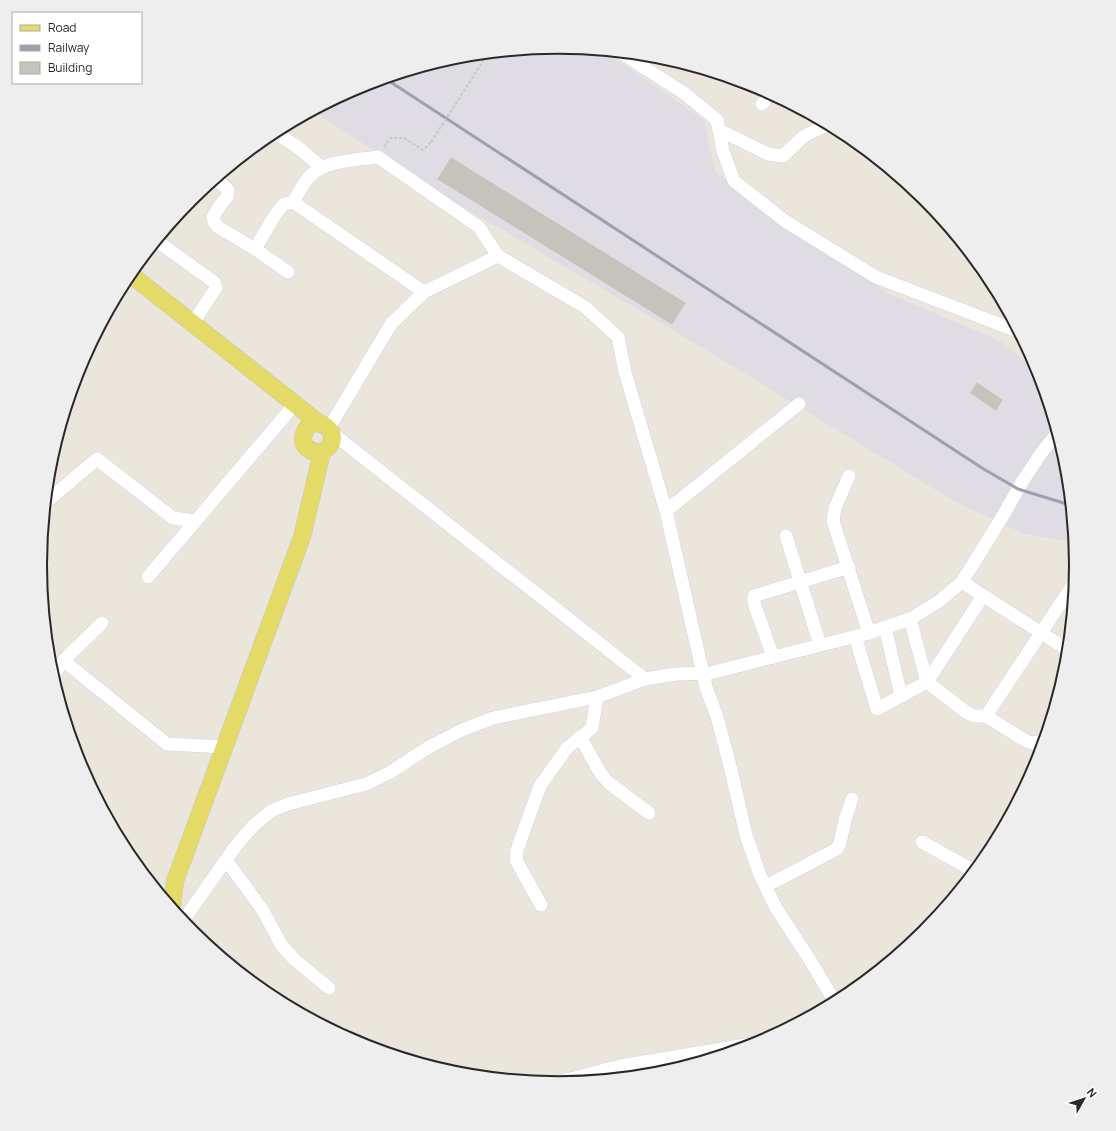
<svg xmlns="http://www.w3.org/2000/svg" width="1116" height="1131" viewBox="0 0 1116 1131" font-family="Manrope,sans-serif">
	<style>
		.industrial { fill: #dfdce3 }
		.building { fill: #c5c3bb; stroke: #c5c2b6 }
		.lines { fill: none; stroke-linecap: round; stroke-linejoin: round }
		.minor-casing { stroke: #d1d2e1; stroke-width: 14 }
		.major-casing { stroke: #c7c7c7; stroke-width: 18 }
		.path { stroke: #c7c7c7; stroke-width: 2; stroke-dasharray: 3 2; stroke-linecap: butt }
		.minor { stroke: #fff; stroke-width: 13 }
		.major { stroke: #e4da67; stroke-width: 17 }
		.rail { stroke: #9f9fb2; stroke-width: 3 }
		.path-bridge { stroke: #c7c7c7; stroke-width: 2; stroke-dasharray: 3 2; stroke-linecap: butt }
		.rim { fill: none; stroke: #292929; stroke-width: 2 }
	</style>
	<rect width="100%" height="100%" fill="#eae6dc"/>
	<path class="industrial" d="M558,48l47,4 99,68 11,51 172,122 113,48 38,30 28,94 8,78 -52,-10 -68,-32 -276,-168 -215,-126 -149,-95 46,-25 97,-30z"/>
	<g class="building">
		<path d="M451,158l234,145 -13,21 -234,-145z"/>
		<path d="M977,383l25,17 -6,10 -25,-17z"/>
	</g>
	<g class="lines">
		<g class="minor-casing">
			<g id="minor">
				<path d="M623,54l61,39 33,27 6,31 11,30 51,40 91,56 141,54"/>
				<path d="M762,104l8,-10"/>
				<path d="M719,130l49,24 15,2 21,-20 23,-11"/>
				<path d="M275,132l25,17 21,18"/>
				<path d="M216,179l12,11 -1,7 -6,7 -8,13 1,5 4,5 37,22 33,23"/>
				<path d="M293,202l131,90"/>
				<path d="M157,241l57,41 2,6 -23,35"/>
				<path d="M255,249l20,-34 9,-11 9,-2c6,-9 11,-21 19,-28 16,-14 46,-14 66,-17l101,70 19,29"/>
				<path d="M329,428l62,-104 33,-32 74,-36 87,51 33,30 7,35 41,139 40,176 11,30 13,49 16,69 14,40 16,33 34,52 25,42"/>
				<path d="M332,433l313,246"/>
				<path d="M849,476l-14,32 -2,13 36,112"/>
				<path d="M46,502l51,-43 76,59 22,3"/>
				<path d="M666,511l133,-107"/>
				<path d="M786,536l34,109"/>
				<path d="M148,577l147,-173"/>
				<path d="M962,582l106,68"/>
				<path d="M910,619l17,63 39,30 8,4h12l40,25 6,2 10,-2 3,-5"/>
				<path d="M885,627l16,69"/>
				<path d="M855,636l22,73 50,-27 56,-86"/>
				<path d="M773,657l-19,-54v-7l95,-29"/>
				<path d="M64,661l103,83 58,3"/>
				<path d="M53,675l13,-17 36,-35"/>
				<path d="M986,716l88,-133"/>
				<path d="M580,737l21,37 8,9 40,30"/>
				<path d="M922,842l52,29"/>
				<path d="M226,860l36,49 20,37 13,14 34,28"/>
				<path d="M766,886l71,-37 3,-6 5,-23 7,-21"/>
				<path d="M541,905l-25,-45 1,-10 23,-64 27,-38 25,-20 5,-31"/>
				<path d="M183,921l52,-74 18,-21 18,-15 17,-7 78,-20 23,-11 40,-26 33,-17 31,-12 104,-21 48,-18 31,-5 34,-1 159,-40 41,-14 28,-17 24,-20 42,-68 18,-32 20,-30 15,-18"/>
				<path d="M555,1083l65,-17 138,-23"/>
			</g>
		</g>
		<g class="major-casing">
			<g id="major">
				<path d="M130,274l189,149"/>
				<path d="M172,907l3,-26 127,-344 20,-85c29,-17 -11,-44 -18,-18 -4,13 7,19 18,18"/>
			</g>
		</g>
		<path class="path" d="M384,147l6,-9h14l19,12 8,-8"/>
		<use href="#minor" class="minor"/>
		<use href="#major" class="major"/>
		<path class="rail" d="M386,79l596,389 36,21 52,16"/>
		<path class="path-bridge" d="M431,142l56,-87"/>
	</g>
	<path d="M0 0H1116V1131H0ZM47 565a511 511 0 1 1 1022 0a511 511 0 1 1-1022 0Z" fill="#eee" fill-rule="evenodd"/>
	<path class="rim" d="M47 565a511 511 0 1 1 1022 0a511 511 0 1 1-1022 0Z"/>
	<rect x="12" y="12" width="130" height="72" fill="#ffffff" stroke="#a9a9a9"/>
	<rect x="20" y="25" width="20" height="6" fill="#e4da67" stroke="#a9a9a9"/>
	<text x="48" y="32" font-size="12" fill="#292929">Road</text>
	<rect x="20" y="45" width="20" height="6" fill="#9f9fb2" stroke="#a9a9a9"/>
	<text x="48" y="52" font-size="12" fill="#292929">Railway</text>
	<rect x="20" y="62" width="20" height="12" fill="#c5c3bb" stroke="#a9a9a9"/>
	<text x="48" y="72" font-size="12" fill="#292929">Building</text>
	<g transform="translate(1084 1099) rotate(51)" stroke="#ffffff" stroke-width="3" paint-order="stroke">
	<path d="M0-3L7 15L0 10L-7 15Z" fill="#292929"/>
	<text y="-6" font-size="11" font-weight="bold" text-anchor="middle" fill="#292929">N</text>
	</g>
</svg>
